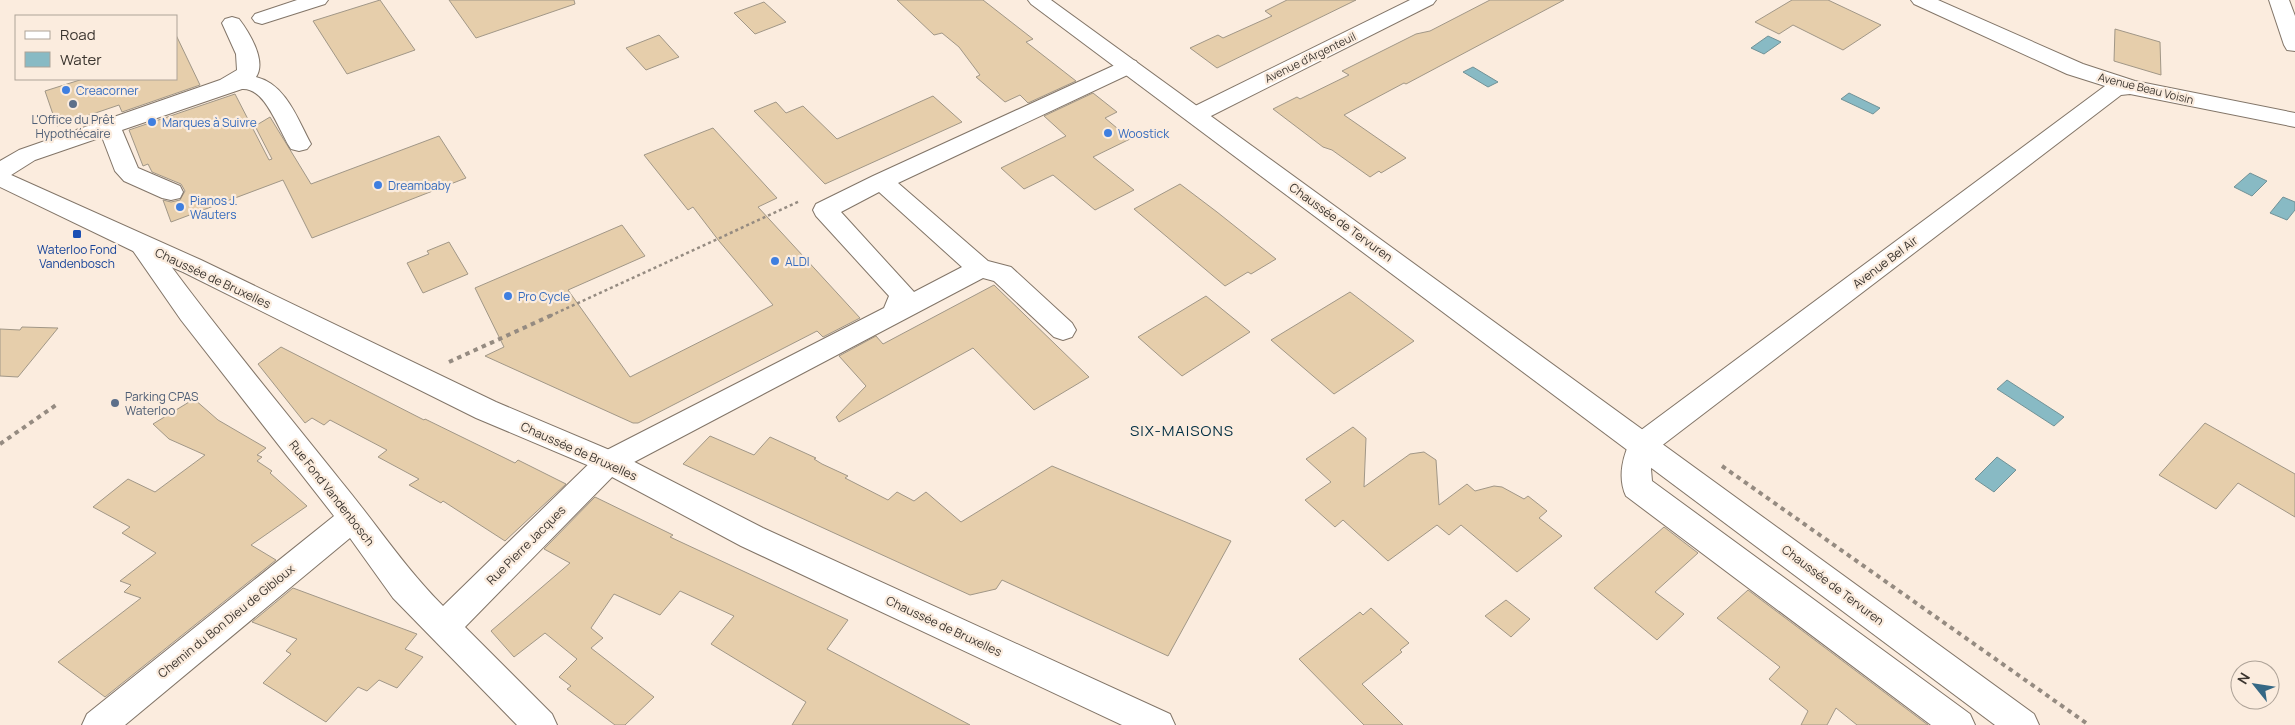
<svg xmlns="http://www.w3.org/2000/svg" width="2295" height="725" viewBox="0 0 2295 725" font-family="Manrope,sans-serif">
	<style>
		.water { fill: #88bac4; stroke: #719297 }
		.building { fill: #e6ceab; stroke: #a19787 }
		.lines { fill: none; stroke-linecap: round; stroke-linejoin: round }
		.minor-casing { stroke: #827568; stroke-width: 2 }
		.major-casing { stroke: #827568; stroke-width: 2 }
		.path-far1 { stroke: #958b81; stroke-width: 2.5; stroke-dasharray: 3 3; stroke-linecap: butt }
		.path { stroke: #958b81; stroke-width: 4; stroke-dasharray: 4.5 4.5; stroke-linecap: butt }
		.minor { fill: #fff; fill-rule: evenodd }
		.major { fill: #fff; fill-rule: evenodd }
		.shop-dot { fill: #3f7fe0; stroke: #fbecde; stroke-width: 2 }
		.service-dot { fill: #5c6f8a; stroke: #fbecde; stroke-width: 2 }
		.transit-dot { fill: #1a4fb4; stroke: #fbecde; stroke-width: 2 }
		.labels { text-anchor: middle; dominant-baseline: central; stroke-width: 4.5; stroke-linejoin: round; paint-order: stroke }
		.far-street-label { font-size: 11px; fill: #3b352f; stroke: #fbecde }
		.shop-label { font-size: 12px; fill: #366cbe; stroke: #fbecde; text-anchor: start }
		.service-label { font-size: 12px; fill: #4e5e75; stroke: #fbecde }
		.street-label { font-size: 12px; fill: #3b352f; stroke: #fbecde }
		.transit-label { font-size: 12px; fill: #164399; stroke: #fbecde }
		.quarter-label { font-size: 15px; letter-spacing: 1px; fill: #002e43; stroke: #fbecde }
	</style>
	<rect width="100%" height="100%" fill="#fbecde"/>
	<g class="water">
		<path d="M1768,36l13,6 -17,12 -13,-6z"/>
		<path d="M1473,67l25,15 -10,5 -25,-15z"/>
		<path d="M1849,93l31,15 -7,6 -32,-15z"/>
		<path d="M2250,173l17,8 -15,15 -18,-9z"/>
		<path d="M2283,197l12,5v8l-8,10 -17,-7z"/>
		<path d="M2007,380l57,37 -10,9 -57,-37z"/>
		<path d="M1997,457l19,13 -22,22 -19,-13z"/>
	</g>
	<g class="building">
		<path d="M380,0l35,50 -68,24 -34,-53z"/>
		<path d="M449,0h125l1,4 -99,34z"/>
		<path d="M897,0h86l50,39 -7,3 50,39 -48,22 -8,-8 -15,7 -29,-25 4,-2 -21,-28 -17,-14 -8,2z"/>
		<path d="M1287,0h69l-139,68 -27,-20 28,-13 5,3 49,-22 -7,-5z"/>
		<path d="M1490,0h74l-158,84 -2,-1 -60,32 62,43 -25,15 -2,-2 -9,6 -38,-27 -9,-3 -50,-38 24,-12 3,2 49,-24 -7,-4 74,-37 14,-3z"/>
		<path d="M1792,0h36l53,25 -38,25 -50,-25 -14,9 -24,-12z"/>
		<path d="M764,2l22,20 -31,12 -21,-21z"/>
		<path d="M2115,29l45,13 1,33 -47,-14z"/>
		<path d="M176,35l24,50 -78,27 -3,-7 -62,21 -12,-35 38,-12h93z"/>
		<path d="M659,35l20,22 -33,13 -20,-22z"/>
		<path d="M1093,93l24,19 -12,6 25,21 -37,18 41,33 -39,20 -42,-35 -29,14 -23,-21 65,-32 -22,-20z"/>
		<path d="M235,94l34,66 3,-1 -17,-33 15,-9 41,67 128,-48 27,42 -154,60 -29,-58 -112,42 -8,-22 8,2 9,-2 5,-9 -4,-7 -29,-12 -4,-8 -5,2 -14,-36z"/>
		<path d="M933,96l29,26 -137,62 -71,-73 22,-9 10,11 17,-7 34,33z"/>
		<path d="M713,128l64,70 -19,9 102,111 -37,19 -6,-6 -179,92h-5l-148,-67 19,-9 -29,-59 147,-63 23,31 -77,34 62,87 143,-72 -54,-64 -26,-34 -5,3 -44,-55z"/>
		<path d="M1180,184l37,28 59,47 -25,15 -3,-2 -23,14 -91,-77z"/>
		<path d="M449,242l19,32 -45,19 -16,-30 22,-9 -2,-3z"/>
		<path d="M994,285l95,92 -55,33 -61,-62 -134,74 -3,-5 30,-31 -27,-30 37,-20 7,8z"/>
		<path d="M1350,292l64,49 -80,53 -63,-54z"/>
		<path d="M1206,296l44,36 -68,44 -44,-39z"/>
		<path d="M22,327l36,1 -40,49 -18,-1v-47l20,1z"/>
		<path d="M281,347l143,73 1,-1 90,44 3,-3 48,24 -61,57 -62,-40 -2,2 -32,-18 10,-6 -41,-22 9,-7 -57,-30 -6,5 -12,-7 -7,5 -47,-59z"/>
		<path d="M194,399l24,21 48,28 -9,7 5,2 -5,4 15,10 -2,2 37,33 -56,39 25,15 -171,137 -47,-35 83,-64 -17,-6 7,-7 -11,-4 36,-28 -34,-20 8,-6 -37,-20 35,-28 27,13 50,-37 -36,-16 -16,-15z"/>
		<path d="M2205,423l90,51v43l-57,-34 -22,26 -57,-34z"/>
		<path d="M1353,427l13,11 -2,49 46,-33 14,-2 12,8 3,45 28,-21 8,7 19,-5 8,1 22,12 4,-3 19,15 -8,7 23,18 -45,36 -56,-47 -12,10 -12,-10 -49,36 -45,-41 -8,7 -30,-27 26,-18 -25,-23z"/>
		<path d="M710,436l44,19 16,-18 46,21 -2,1 8,5 26,12 -3,2 43,22 9,-8 17,9 12,-9 35,30 91,-56 179,75 -63,115 -166,-76 -6,9 -26,6 -287,-131z"/>
		<path d="M595,497l78,38 -3,2 178,83 -21,29 143,76h-178l14,-23 -95,-58 23,-28 -54,-25 -20,24 -46,-21 -23,34 12,10 -12,10 63,49 -29,28h-10l-48,-36 4,-3 -12,-9 18,-18 -32,-26 -31,24 -23,-26 79,-68 -26,-14z"/>
		<path d="M1664,527l34,26 -43,39 29,22 -27,26 -63,-52z"/>
		<path d="M293,588l124,46 -12,15 18,8 -26,31 -18,-8 -12,11 -9,-4 -32,35 -63,-39 28,-29 -5,-3 11,-12 -45,-17z"/>
		<path d="M1748,590l180,135h-71l-21,-17 -9,17h-26l7,-14 -39,-32 11,-12 -63,-49z"/>
		<path d="M1506,600l24,19 -19,18 -26,-21z"/>
		<path d="M1371,608l38,35 -9,7 2,2 -40,32 41,41h-39l-65,-66 61,-47 3,3z"/>
	</g>
	<g class="lines">
		<g class="minor-casing">
			<g id="minor">
				<path d="M297,0h31l-3,4 -63,20 -7,-2 -3,-4 3,-4z"/>
				<path d="M1410,0h26l-3,4 -230,116 -8,2 -8,-2 -3,-5 3,-5z"/>
				<path d="M1911,0h27l145,64 52,17 160,32v14l-165,-33 -9,1 -465,355 -5,19 1,12 318,233 5,11h-44l-305,-229c-9,-19 -3,-42 7,-60l472,-350 -38,-12 -153,-70z"/>
				<path d="M2269,0h20l6,16v35l-8,-1 -3,-5z"/>
				<path d="M232,17l7,2c10,13 28,42 17,58 30,7 42,43 55,67l-4,5 -8,2 -8,-2c-12,-17 -25,-62 -49,-60l-120,41 16,38 42,18 3,6 -3,6 -9,2 -9,-2 -38,-17 -9,-10 -13,-34 -67,23 -27,17 -8,3v-19l19,-11 201,-70 17,-10 -1,-16 -14,-31 3,-4z"/>
				<path d="M1128,59l8,2 3,5 -3,5 -238,112 90,78 23,6 61,56 4,7 -4,7 -9,3 -9,-3 -60,-56 -11,-3 -364,192 -154,157 87,87 5,11h-40l-124,-127 -43,-60 -225,187h-43l5,-11 247,-198 -153,-196 -52,-75 4,-6 9,-3 9,3c60,83 125,161 189,241 35,42 64,87 103,126l156,-152 285,-146 5,-12 -73,-80 -3,-6 3,-6 57,-28zM879,192l83,75 -48,25 -73,-80z"/>
			</g>
		</g>
		<g class="major-casing">
			<g id="major">
				<path d="M1028,0h23l983,714 5,11h-44l-964,-721z"/>
				<path d="M0,170l201,90 295,142 123,52 144,74 407,186 5,11h-53l-381,-179 -142,-76 -123,-52 -293,-146 -50,-21 -133,-64z"/>
			</g>
		</g>
		<path class="path-far1" d="M550,316l250,-115"/>
		<g class="path">
			<path d="M449,362l103,-47"/>
			<path d="M0,444l59,-41"/>
			<path d="M1722,466l367,259"/>
		</g>
		<use href="#minor" class="minor"/>
		<use href="#major" class="major"/>
	</g>
	<g class="shop-dot">
		<circle cx="66" cy="90" r="5"/>
		<circle cx="152" cy="122" r="5"/>
		<circle cx="1108" cy="133" r="5"/>
		<circle cx="378" cy="185" r="5"/>
		<circle cx="180" cy="207" r="5"/>
		<circle cx="775" cy="261" r="5"/>
		<circle cx="508" cy="296" r="5"/>
	</g>
	<g class="service-dot">
		<circle cx="73" cy="104" r="5"/>
		<circle cx="115" cy="403" r="5"/>
	</g>
	<rect class="transit-dot" x="72" y="229" width="10" height="10" rx="2.5"/>
	<g class="labels">
		<g class="far-street-label">
			<text transform="translate(1310 57) rotate(-26)">Avenue d'Argenteuil</text>
			<text transform="translate(2146 88) rotate(14)">Avenue Beau Voisin</text>
		</g>
		<g class="shop-label">
			<text x="76" y="90">Creacorner</text>
			<text x="162" y="122">Marques à Suivre</text>
			<text x="1118" y="133">Woostick</text>
			<text x="388" y="185">Dreambaby</text>
			<text x="190" y="200">Pianos J.<tspan x="190" dy="14">Wauters</tspan></text>
			<text x="785" y="261">ALDI</text>
			<text x="518" y="296">Pro Cycle</text>
		</g>
		<g class="service-label">
			<text x="73" y="119">L'Office du Prêt<tspan x="73" dy="14">Hypothécaire</tspan></text>
			<text x="125" y="396" text-anchor="start">Parking CPAS<tspan x="125" dy="14">Waterloo</tspan></text>
		</g>
		<g class="street-label">
			<text transform="translate(1341 222) rotate(36)">Chaussée de Tervuren</text>
			<text transform="translate(1885 262) rotate(-37)">Avenue Bel Air</text>
			<text transform="translate(213 278) rotate(25)">Chaussée de Bruxelles</text>
			<text transform="translate(579 451) rotate(24)">Chaussée de Bruxelles</text>
			<text transform="translate(332 493) rotate(52)">Rue Fond Vandenbosch</text>
			<text transform="translate(526 545) rotate(-45)">Rue Pierre Jacques</text>
			<text transform="translate(1833 585) rotate(37)">Chaussée de Tervuren</text>
			<text transform="translate(226 621) rotate(-39)">Chemin du Bon Dieu de Gibloux</text>
			<text transform="translate(944 626) rotate(25)">Chaussée de Bruxelles</text>
		</g>
		<g class="transit-label">
			<text x="77" y="249">Waterloo Fond<tspan x="77" dy="14">Vandenbosch</tspan></text>
		</g>
		<g class="quarter-label">
			<text x="1182" y="430">SIX-MAISONS</text>
		</g>
	</g>
	<rect x="15" y="15" width="162" height="65" fill="#fbecde" stroke="#aea398"/>
	<rect x="25" y="31" width="25" height="8" fill="#ffffff" stroke="#aea398"/>
	<text x="60" y="40" font-size="15" fill="#3b352f">Road</text>
	<rect x="25" y="52" width="25" height="15" fill="#88bac4" stroke="#aea398"/>
	<text x="60" y="65" font-size="15" fill="#3b352f">Water</text>
	<g transform="translate(2255 685) rotate(300)"><circle r="24" fill="#fbecde" stroke="#aea398"/>
	<path d="M0-4L9 19L0 12L-9 19Z" fill="#356885"/>
	<text y="-8" font-size="14" font-weight="bold" text-anchor="middle" fill="#3b352f">N</text>
	</g>
</svg>
